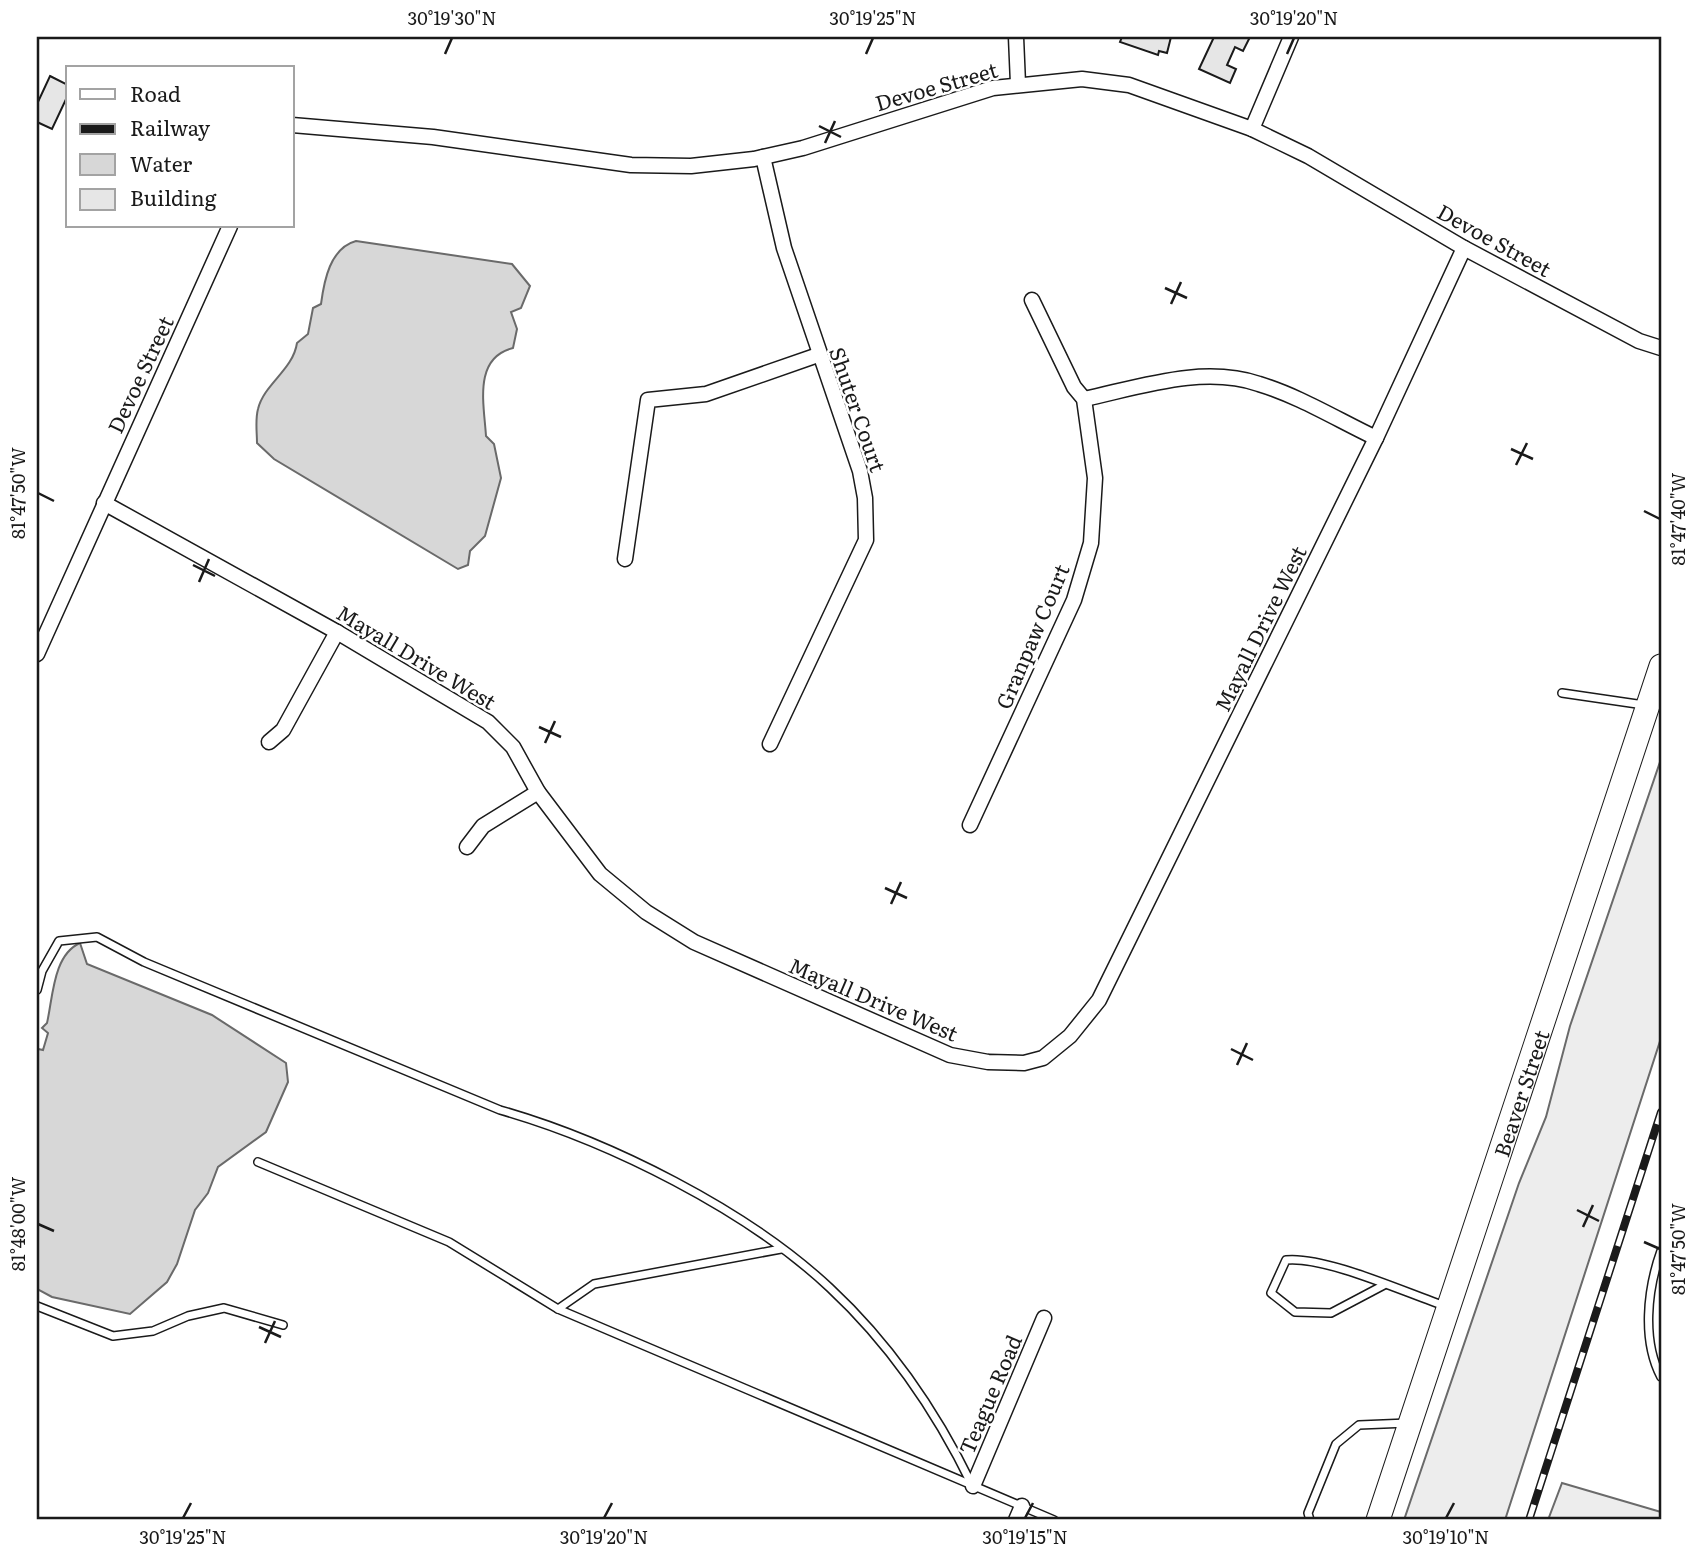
<svg xmlns="http://www.w3.org/2000/svg" width="1698" height="1557" viewBox="0 0 1698 1557" font-family="Literata,serif">
	<style>
		.built { fill: #ededed; stroke: #6a6a6a; stroke-width: 2 }
		.water { fill: #d7d7d7; stroke: #6a6a6a; stroke-width: 2 }
		.building { fill: #e6e6e6; stroke: #1a1a1a; stroke-width: 2 }
		.lines { fill: none; stroke-linecap: round; stroke-linejoin: round }
		.lane-casing { stroke: #1a1a1a; stroke-width: 10 }
		.street-casing { stroke: #1a1a1a; stroke-width: 17 }
		.primary-casing { stroke: #1a1a1a; stroke-width: 25 }
		.lane { stroke: #fff; stroke-width: 7 }
		.street { stroke: #fff; stroke-width: 14 }
		.primary { stroke: #fff; stroke-width: 23 }
		.rail-casing { stroke: #1a1a1a; stroke-width: 8 }
		.rail { stroke: #fff; stroke-width: 5; stroke-dasharray: 16; stroke-linecap: butt }
		.ticks { fill: none; stroke: #1a1a1a; stroke-width: 2.5 }
		.labels { text-anchor: middle; dominant-baseline: central; stroke-width: 5; stroke-linejoin: round; paint-order: stroke }
		.street-label { font-size: 21px; fill: #1a1a1a; stroke: #fff }
		.neatline { fill: none; stroke: #1a1a1a; stroke-width: 2.5 }
		.ticks-label { font-size: 18px; text-anchor: middle; fill: #1a1a1a }
	</style>
	<rect width="100%" height="100%" fill="#fff"/>
	<g class="built">
		<path d="M1661,759v279l-156,482h-101l115,-337 27,-66 24,-91z"/>
		<path d="M1562,1483l99,29v8h-113z"/>
	</g>
	<g class="water">
		<path d="M356,241l156,23 18,22 -9,22 -10,4 6,17 -4,19c-40,10 -29,56 -27,88l8,8 7,34 -16,58 -15,15 -2,14 -10,4 -184,-110 -17,-16c0,-11 -2,-23 1,-34 6,-25 35,-39 39,-66l11,-9 5,-26 8,-4c3,-23 9,-56 35,-63z"/>
		<path d="M80,943l7,21 125,51 74,48 2,19 -22,50 -48,35 -10,26 -13,17 -18,54 -10,18 -37,32 -78,-17 -15,-8v-237l1,-3 5,1 5,-17 -6,-5 5,-5c6,-26 6,-68 33,-80z"/>
	</g>
	<g class="building">
		<path d="M1122,37h49l-4,16 -8,-2 -1,4 -38,-13z"/>
		<path d="M1214,37h36l-7,14 -8,-4 -8,18 9,4 -6,14 -31,-14z"/>
		<path d="M50,76l18,9v10l-16,34 -15,-7v-18z"/>
	</g>
	<g class="lines">
		<g class="lane-casing">
			<g id="lane">
				<path d="M1562,693l82,12"/>
				<path d="M37,990l5,-19 17,-30 38,-4 47,25 356,148c109,31 247,100 330,178 59,55 107,125 142,197"/>
				<path d="M258,1162l191,80 109,67 496,211"/>
				<path d="M1661,1251c-14,39 -19,90 0,126"/>
				<path d="M1384,1285l-53,28 -36,-1 -24,-19 15,-33c39,-4 118,32 159,46"/>
				<path d="M37,1306l76,30 40,-5 35,-15 36,-8 59,17"/>
				<path d="M558,1309l36,-25 187,-35"/>
				<path d="M1310,1520l-2,-7 28,-69 23,-19 49,-2"/>
			</g>
		</g>
		<g class="street-casing">
			<g id="street">
				<path d="M1016,37l2,47"/>
				<path d="M292,125l141,12 198,28 60,1 63,-7 49,-11 190,-60 89,-9 47,6 123,44 56,27 156,92 175,93 22,7"/>
				<path d="M1252,129l39,-92"/>
				<path d="M763,157l21,91 76,223 5,27 1,42 -96,204"/>
				<path d="M1084,399c56,-12 119,-34 175,-15 40,12 79,36 117,54"/>
				<path d="M104,503l233,129 151,90 25,25 25,45 62,82 46,38 48,30 256,113 38,7 36,1 19,-5 27,-22 29,-36 277,-562 88,-190"/>
				<path d="M625,559l23,-159 58,-6 112,-39"/>
				<path d="M37,654l193,-428"/>
				<path d="M269,742l14,-12 54,-98"/>
				<path d="M970,825l104,-225 17,-57 4,-65 -11,-79 -10,-12 -42,-87"/>
				<path d="M467,847l16,-21 55,-34"/>
				<path d="M973,1486l71,-168"/>
				<path d="M1016,1520l6,-14"/>
			</g>
		</g>
		<g class="primary-casing">
			<g id="primary">
				<path id="s1" d="M1378,1520l283,-854"/>
			</g>
		</g>
		<use href="#lane" class="lane"/>
		<use href="#street" class="street"/>
		<use href="#primary" class="primary"/>
		<g class="rail-casing">
			<path id="rail" d="M1529,1520l132,-408"/>
		</g>
		<use href="#rail" class="rail"/>
	</g>
	<path class="ticks" d="M445,54l7,-16M866,54l7,-16M1287,54l7,-16M819,126l22,11M825,143l10,-22M1165,288l22,10M1171,304l10,-22M1511,449l22,10M1516,465l11,-22M38,493l16,8M1644,511l16,8M193,565l22,11M199,582l10,-23M539,727l22,10M545,743l10,-22M885,888l22,10M891,904l10,-22M1231,1049l22,11M1237,1065l10,-22M1577,1210l22,11M38,1224l16,7M1583,1227l10,-22M1644,1242l16,7M259,1327l22,10M265,1343l10,-22M183,1518l8,-15M604,1518l8,-15M1025,1518l8,-15M1446,1518l8,-15"/>
	<g class="labels">
		<g class="street-label">
			<text transform="translate(936 85) rotate(-16)">Devoe Street</text>
			<text transform="translate(1495 239) rotate(29)">Devoe Street</text>
			<text transform="translate(139 374) rotate(-65)">Devoe Street</text>
			<text transform="translate(859 409) rotate(71)">Shuter Court</text>
			<text transform="translate(1259 628) rotate(-64)">Mayall Drive West</text>
			<text transform="translate(1031 636) rotate(-67)">Granpaw Court</text>
			<text transform="translate(417 656) rotate(31)">Mayall Drive West</text>
			<text transform="translate(874 998) rotate(23)">Mayall Drive West</text>
			<text stroke="none"><textPath href="#s1" startOffset="450">Beaver Street</textPath></text>
			<text transform="translate(989 1394) rotate(-67)">Teague Road</text>
		</g>
	</g>
	<rect width="1698" height="1557" fill="none" stroke="#ffffff" stroke-width="77"/>
	<rect x="66" y="66" width="228" height="161" fill="#ffffff" stroke="#a3a3a3" stroke-width="2"/>
	<rect x="80" y="89" width="35" height="10" fill="#ffffff" stroke="#a3a3a3" stroke-width="2"/>
	<text x="130" y="102" font-size="21" fill="#1a1a1a">Road</text>
	<rect x="80" y="124" width="35" height="10" fill="#1a1a1a" stroke="#a3a3a3" stroke-width="2"/>
	<text x="130" y="136" font-size="21" fill="#1a1a1a">Railway</text>
	<rect x="80" y="154" width="35" height="21" fill="#d7d7d7" stroke="#a3a3a3" stroke-width="2"/>
	<text x="130" y="172" font-size="21" fill="#1a1a1a">Water</text>
	<rect x="80" y="189" width="35" height="21" fill="#e6e6e6" stroke="#a3a3a3" stroke-width="2"/>
	<text x="130" y="206" font-size="21" fill="#1a1a1a">Building</text>
	<rect x="38" y="38" width="1622" height="1480" class="neatline"/>
	<g class="ticks-label">
		<text x="452" y="25">30°19'30"N</text>
		<text x="873" y="25">30°19'25"N</text>
		<text x="1294" y="25">30°19'20"N</text>
		<text transform="translate(19 493) rotate(-90)" y="6">81°47'50"W</text>
		<text transform="translate(1679 519) rotate(-90)" y="6">81°47'40"W</text>
		<text transform="translate(19 1224) rotate(-90)" y="6">81°48'00"W</text>
		<text transform="translate(1679 1249) rotate(-90)" y="6">81°47'50"W</text>
		<text x="183" y="1544">30°19'25"N</text>
		<text x="604" y="1544">30°19'20"N</text>
		<text x="1025" y="1544">30°19'15"N</text>
		<text x="1446" y="1544">30°19'10"N</text>
	</g>
</svg>
